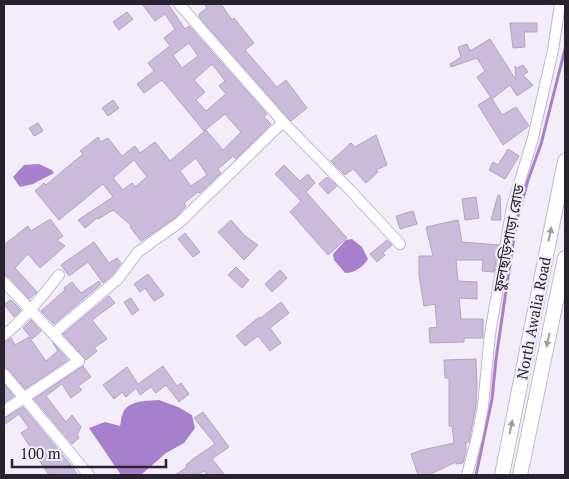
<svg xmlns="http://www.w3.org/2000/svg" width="569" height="479" viewBox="0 0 569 479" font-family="'PT Serif','Noto Sans Bengali',serif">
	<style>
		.water { fill: #a780cd }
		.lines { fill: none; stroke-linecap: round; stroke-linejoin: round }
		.stream { stroke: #a780cd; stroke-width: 3 }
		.building { fill: #cabbdb; stroke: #b2a3c3; fill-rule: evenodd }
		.minor-casing { stroke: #c3b4d4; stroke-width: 12 }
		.major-casing { stroke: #c3b4d4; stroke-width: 16 }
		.minor { stroke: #fff; stroke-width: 10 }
		.major { stroke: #fff; stroke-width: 14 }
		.oneway { fill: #9e9ca1 }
		.labels { text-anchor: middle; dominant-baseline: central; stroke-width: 4.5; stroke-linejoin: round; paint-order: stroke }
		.street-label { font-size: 15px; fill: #28222e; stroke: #f3edfa }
	</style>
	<rect width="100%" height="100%" fill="#f3edfa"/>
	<g class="water">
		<path d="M39,164l13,6 2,3 -21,11 -13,3 -7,-10 11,-12z"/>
		<path d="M352,239l10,8 6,12c-5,8 -13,14 -23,14l-11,-13 -1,-6 13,-14z"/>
		<path d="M159,400l19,7 14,8 3,13 -11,15 -18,10 -24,21 -21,1 -32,-47 16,-6 15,4c1,-4 1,-9 3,-13 5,-13 24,-12 36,-13z"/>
	</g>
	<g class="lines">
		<path class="stream" d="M476,475l16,-76 4,-40 20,-136 12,-43 13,-36 24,-95"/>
	</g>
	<g class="building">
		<path d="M142,4h26l17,25 4,-3 78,88 -3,3 7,7 -35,35 -3,-3 -15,13 3,4 -21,20 -2,-1 -14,11 2,3 -10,11 -35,24 -11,-14 2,-1 -19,-16 -15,9 -1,-1 -12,10 -7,-8 35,-23 -10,-13 -44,36 -24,-29 9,-8 2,2 25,-21 12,-10 -3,-3 18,-14 3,5 7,-4 14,18 13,-10 5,7 15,-11 15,19 36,-31 17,20 18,-18 -16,-18 -21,17 -42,-51 -18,13 -7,-9 17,-13 -6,-8 22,-17 -6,-8 11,-9 -10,-15 -10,7zM189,43l9,13 -16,12 -9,-13zM211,65h2l12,16 -6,5 7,8 -20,17 -10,-11 9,-8 -11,-12zM196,158l11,17 -16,11 -11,-15zM134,160l13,17 -12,10 -3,-4 -9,7 -10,-12z"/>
		<path d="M204,4h17l11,16 2,-2 20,25 -9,7 32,37 9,-7 21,28 -16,13 -91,-103 -1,-4 8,-6z"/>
		<path d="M127,12l6,7 -14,11 -6,-8z"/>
		<path d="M510,23h27v9h-13l1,15 -12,1z"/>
		<path d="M490,39l26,41 -1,-14 2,2 6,-3 5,7 -5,3 10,10 -16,11 -7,-11 -18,14 -15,-22 8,-6 -8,-13 -26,9 -1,-3 11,-7 -3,-10 9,-3 3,7z"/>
		<path d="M491,97l11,18 14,-8 13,19 -26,19 -25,-40z"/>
		<path d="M113,100l6,8 -11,8 -6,-8z"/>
		<path d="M38,123l5,8 -9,5 -5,-8z"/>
		<path d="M376,135l11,30 -11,5 2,2 -12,11 -13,-14 -8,6 -14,-14 20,-18 4,4z"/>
		<path d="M508,149l11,7 -14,23 -16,-9 4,-8 5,3z"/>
		<path d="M284,165l16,16 8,-7 7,9 -9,9 41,46 -19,17 -38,-43 11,-11 -26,-27z"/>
		<path d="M327,177l10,9 -9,8 -9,-10z"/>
		<path d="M498,195h2l1,25h-10z"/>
		<path d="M476,197l3,21 -14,2 -3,-21z"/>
		<path d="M413,211l4,13 -17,5 -4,-13z"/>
		<path d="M50,219l13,17 -6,4 8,6 -25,22 -12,-14 -13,14 22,24 -8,7 -20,-22 -5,-2v-30l24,-19 3,5z"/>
		<path d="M231,220l14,16 13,9 -14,15 -26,-28z"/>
		<path d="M458,220l4,22 37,3 -5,27 -12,-1 1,-11h-27l2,21 19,1v17l-18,-1 2,21h22v19h-19v4l-34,1 -1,-15 8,-1 -2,-23 -11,2 -5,-31v-19h14l-7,-29z"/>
		<path d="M185,233l15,19 -7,5 -15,-18z"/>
		<path d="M387,240l5,5 -9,8 2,2 -8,7 -7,-8z"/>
		<path d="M94,242l15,21 8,-5 4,5 -8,11 -10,9 -15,-21 -19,14 -8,-11z"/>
		<path d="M236,267l13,13 -7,8 -14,-13z"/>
		<path d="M280,270l7,8 -15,14 -7,-8z"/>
		<path d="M148,274l16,21 -10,6 -9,-13 -5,4 -6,-8z"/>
		<path d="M99,281l2,3 -47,40 -13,-13 24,-21 -1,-2 8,-6 9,11z"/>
		<path d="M109,296l6,7 -23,17 15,19 -13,9 3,3 -11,9 -23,-26z"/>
		<path d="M131,298l8,12 -7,5 -8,-13z"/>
		<path d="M11,300l10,10 -7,7 -10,-13z"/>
		<path d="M281,302l8,11 -19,15 11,15 -11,8 -12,-15 -13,10 -9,-10 23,-19 2,1z"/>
		<path d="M31,320l10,11 -9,8 -9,-11z"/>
		<path d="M29,337l17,24 12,-10 -5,-8 15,17 -43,29 -16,-19 -5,-3v-25l7,-4 4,7z"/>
		<path d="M476,359l1,25 -1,21 -7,37h-3v9l-3,12 -7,1v-2l-27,13h-11l-7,-21 11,-4 32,-7 -2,-17h-3v-48h-4l-1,-18z"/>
		<path d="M83,366l8,11 -13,9 4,4 -11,8 -9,-14 -16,12 20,26 6,-7 9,12 -4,8 2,3 -7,6 -38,-45z"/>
		<path d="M163,366l14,20 4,-3 8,11 -10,8 -13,-17 -10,8 -5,-6 -11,8 -4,-7 -10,9 -4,-5 -8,7 -11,-14 24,-18 11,17z"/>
		<path d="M4,384l10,12 -10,7z"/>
		<path d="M23,407l47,57 8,11h-29l-28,-42 8,-5 -10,-14 -15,11v-7z"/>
		<path d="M203,412l26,35 -17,12 13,16h-18l-3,-4 -7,4h-22l12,-8 -1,-2 7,-6 22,-15 -21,-26z"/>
	</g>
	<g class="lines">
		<g class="minor-casing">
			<g id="minor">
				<path d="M179,4l104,118 67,68 50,54"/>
				<path d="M4,282l75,79 -75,50"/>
				<path d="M54,333l64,-54 20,-27 42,-30 103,-100"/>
				<path d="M4,335c22,-17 38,-39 55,-60"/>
				<path d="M4,374l85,101"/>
				<path d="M467,475l10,-38 6,-31 7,-72 22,-127 21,-69 20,-88 7,-46"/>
			</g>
		</g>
		<g class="major-casing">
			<g id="major">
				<path d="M502,475l63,-314"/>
				<path d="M520,475l45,-217"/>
			</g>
		</g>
		<use href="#minor" class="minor"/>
		<use href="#major" class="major"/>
	</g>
	<defs><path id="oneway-solid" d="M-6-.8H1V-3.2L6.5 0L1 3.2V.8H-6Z" transform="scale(1.25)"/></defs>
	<g class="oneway">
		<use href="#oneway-solid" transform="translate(550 234) rotate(-78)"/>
		<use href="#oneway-solid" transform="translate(548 340) rotate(102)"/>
		<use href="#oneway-solid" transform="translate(511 427) rotate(-79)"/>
	</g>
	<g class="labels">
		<g class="street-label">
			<text transform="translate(508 238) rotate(-79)">ফুলছড়িপাড়া রোড</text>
			<text transform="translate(533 318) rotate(-79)">North Awalia Road</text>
		</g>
	</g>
	<rect width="569" height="479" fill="none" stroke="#28222e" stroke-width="10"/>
	<path d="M12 459v8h154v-8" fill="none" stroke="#28222e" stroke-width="2.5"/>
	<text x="20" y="459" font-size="15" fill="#28222e" stroke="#f3edfa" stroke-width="4" paint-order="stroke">100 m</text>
</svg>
